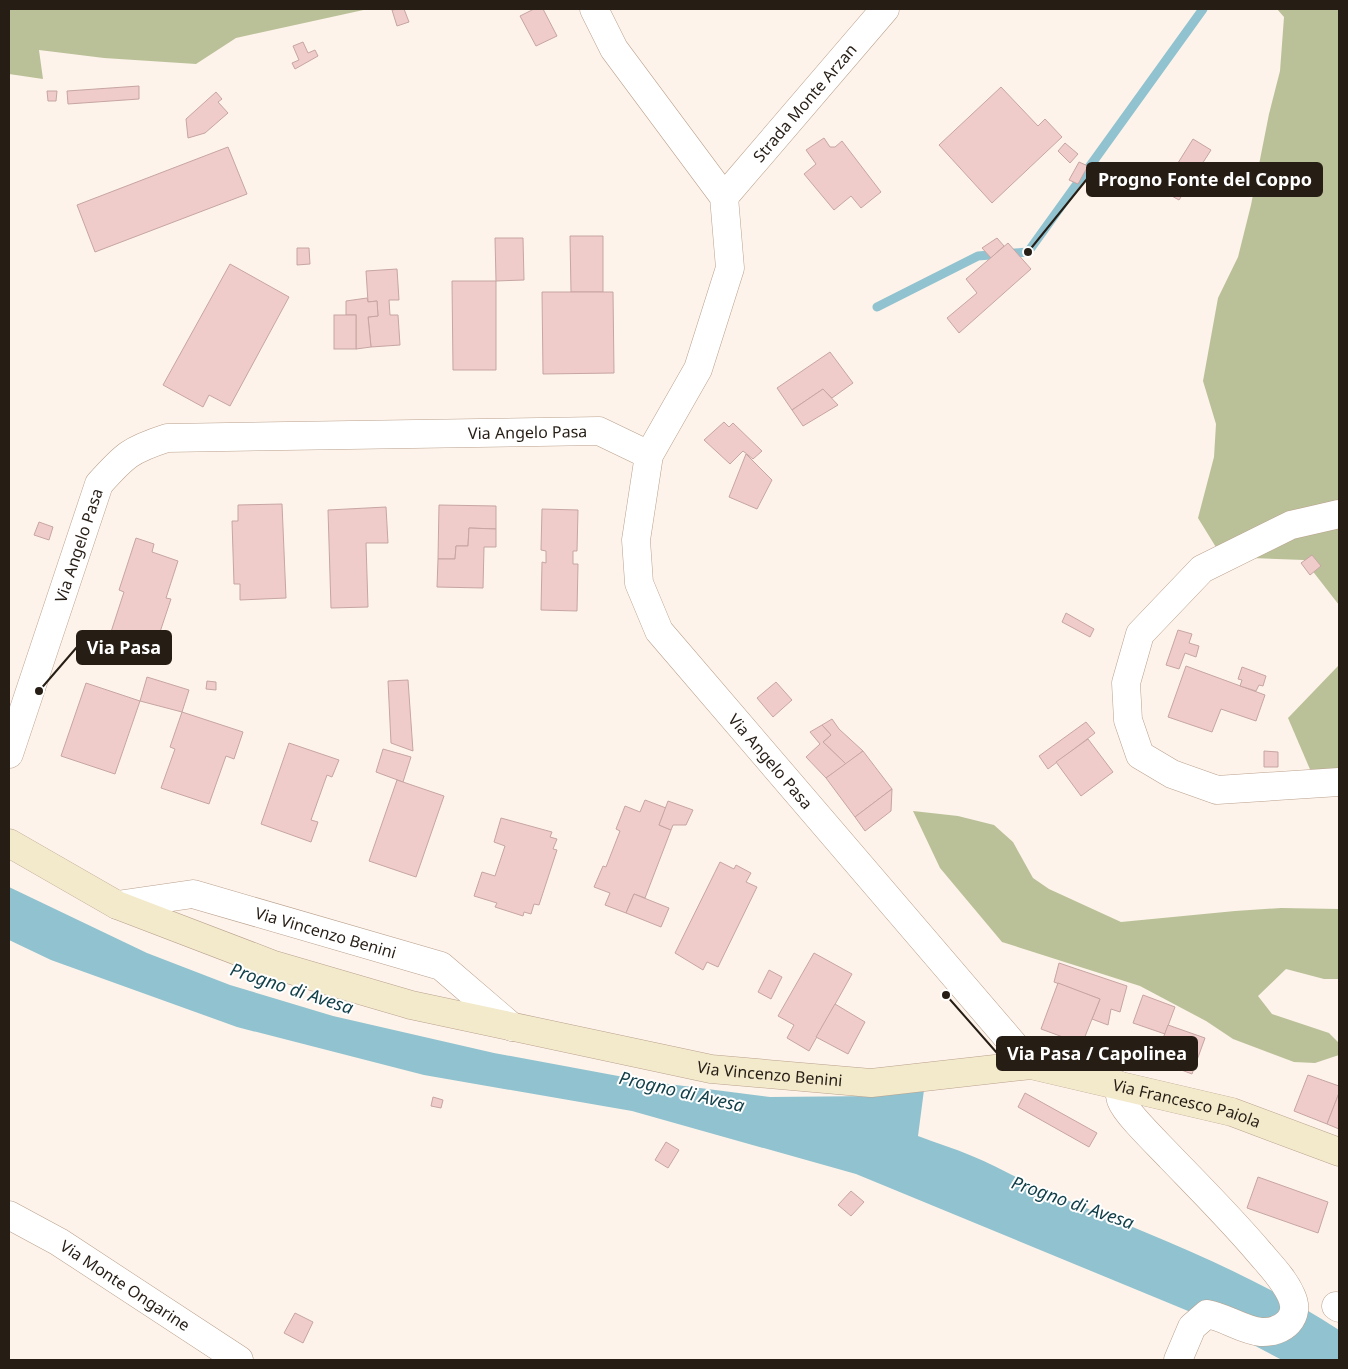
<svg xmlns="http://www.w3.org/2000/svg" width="1348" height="1369" viewBox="0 0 1348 1369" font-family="'Noto Sans',sans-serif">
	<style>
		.forest { fill: #bac198 }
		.water { fill: #90c2cf }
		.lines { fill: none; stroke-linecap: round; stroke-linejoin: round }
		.stream { stroke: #90c2cf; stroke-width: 9 }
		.building { fill: #efcbc9; stroke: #c7a5a2 }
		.street-casing { stroke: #baa18d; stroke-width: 29 }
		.secondary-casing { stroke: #baa18d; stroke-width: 29 }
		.street { stroke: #fff; stroke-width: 28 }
		.secondary { stroke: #f3eacc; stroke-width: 28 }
		.labels { text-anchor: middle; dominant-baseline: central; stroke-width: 4; stroke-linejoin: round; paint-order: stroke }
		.street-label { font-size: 16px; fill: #261d15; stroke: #fff }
		.water-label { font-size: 18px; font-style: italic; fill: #103e48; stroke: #fff }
		.leader { fill: none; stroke: #261d15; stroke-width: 2 }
		.callout-dot { fill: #261d15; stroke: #fff; stroke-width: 2 }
		.callout { fill: #261d15; stroke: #261d15; stroke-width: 2 }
		.callout-label { font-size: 18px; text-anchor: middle; font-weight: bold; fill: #fff }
	</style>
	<rect width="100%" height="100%" fill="#fdf3ea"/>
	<g class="forest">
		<path d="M9,9h359l-132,29 -40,26 -92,-6 -65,-8 4,29 -34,-5z"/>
		<path d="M1277,9h62v596l-35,-45 -82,-3 -24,-39 16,-61 2,-33 -13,-43 15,-83 20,-41 13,-52 18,-91 11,-43 4,-54z"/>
		<path d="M1339,665v121l-24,-5 -27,-63z"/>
		<path d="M913,811l45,5 36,9 19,17 20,36 16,11 72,33 114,-11 46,-3 58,1v70h-15l-38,-10 -28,27 14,18 57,19 10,10v12l-24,8 -21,-1 -61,-23 -27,-18 -66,-35 -138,-44 -62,-74z"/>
	</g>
	<path class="water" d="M9,887l138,66 83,32 103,31 161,37 151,28 125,16 108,-1 46,-6 -6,46c18,7 36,12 54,20 28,11 54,28 82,39 98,40 196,77 285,135v30h-57l-89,-47 -337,-139 -224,-63 -208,-36 -187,-48 -186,-67 -42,-20z"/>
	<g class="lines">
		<path class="stream" d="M877,307l101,-51 50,-4 175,-243"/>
	</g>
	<g class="building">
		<path d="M398,9h6l5,13 -12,4 -5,-16z"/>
		<path d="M534,9h9l14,27 -21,10 -16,-30z"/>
		<path d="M303,42l5,11 7,-3 3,6 -23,13 -3,-6 7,-3 -6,-14z"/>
		<path d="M139,86v13l-71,5 -1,-13z"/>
		<path d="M1001,87l37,39 7,-7 17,18 -70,66 -53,-58z"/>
		<path d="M47,91h10l-1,10h-8z"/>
		<path d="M216,92l6,7 -4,3 10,11 -23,20 -17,5 -2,-19z"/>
		<path d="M824,138l6,9h5l7,-6 39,51 -20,16 -10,-12 -17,14 -30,-36 12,-10 -10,-14z"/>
		<path d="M1193,139l18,11 -32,50 -18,-10z"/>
		<path d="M1065,143l13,11 -8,9 -12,-12z"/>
		<path d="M228,147l19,47 -152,58 -18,-47z"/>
		<path d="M1079,162l9,4 -10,18 -9,-4z"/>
		<path d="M570,236h33v56h-32z"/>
		<path d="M495,238h28l1,42 -28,1z"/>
		<path d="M997,238l7,8 -13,12 -9,-10z"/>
		<path d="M1008,243l23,26 -72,64 -12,-15 30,-25 -11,-14z"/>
		<path d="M297,248h12l1,16 -13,1z"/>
		<path d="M230,264l59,33 -59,109 -21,-11 -6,12 -40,-22z"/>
		<path d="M397,269l2,31h-10l1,15h8l2,30 -29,2 -3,-30 10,-1 -1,-15 -9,1 -2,-31z"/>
		<path d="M452,281h44v89h-43z"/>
		<path d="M542,292h71l1,81 -71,1z"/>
		<path d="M367,298l1,4 9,-1 1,15 -10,1 3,30 -15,2v-34h-10v-14z"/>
		<rect x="334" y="315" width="22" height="34"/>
		<path d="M830,352l23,31 -21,15 -9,-9 -31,21 -15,-22z"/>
		<path d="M823,389l15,16 -35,21 -11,-16z"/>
		<path d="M724,422l5,5 4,-4 29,28 -9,8 -10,-8 -13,13 -26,-24z"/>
		<path d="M746,454l26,26 -15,29 -28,-12z"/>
		<path d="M282,504l4,94 -46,2v-16h-6l-2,-63h6v-16z"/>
		<path d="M439,505l57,1v23l-27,-1 -1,18h-12l-1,13h-17z"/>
		<path d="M386,507l2,36h-22l2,64 -37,1 -3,-98z"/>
		<path d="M542,509l36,1 -1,41h-4v13h5l-1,47 -36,-1 1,-48 4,1v-12l-5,-1z"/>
		<path d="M39,522l14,5 -4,13 -15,-5z"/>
		<path d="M469,528l27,1v18h-12l-1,41 -46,-1 1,-28h17l1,-13h12z"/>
		<path d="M136,538l18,6 -2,8 26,9 -12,37 5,1 -15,45 -26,-9 -2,6 -18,-6 14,-43 -5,-2z"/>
		<path d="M1312,555l9,11 -11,9 -9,-12z"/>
		<path d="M1066,613l28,16 -4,8 -28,-15z"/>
		<path d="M1178,630l14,4 -3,9 10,3 -3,11 -11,-4 -6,16 -13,-4z"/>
		<path d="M1186,666l79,29 -9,26 -35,-12 -9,23 -44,-15z"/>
		<path d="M1242,667l24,9 -3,10 -4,-1 -3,6 -16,-5 2,-6 -4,-1z"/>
		<path d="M147,677l42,13 -7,22 -42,-11z"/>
		<path d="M408,680l5,71 -22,-8 -3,-62z"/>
		<path d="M207,681l9,1v8l-10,-1z"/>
		<path d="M776,682l16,18 -19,17 -16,-19z"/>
		<path d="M86,683l54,18 -25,73 -54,-18z"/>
		<path d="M182,712l61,20 -9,27 -8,-3 -17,48 -48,-16 14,-39 -5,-2z"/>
		<path d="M832,719l7,10 24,22 -17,13 -23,-22 8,-7 -9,-10z"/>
		<path d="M1086,722l9,11 -47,36 -9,-13z"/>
		<path d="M822,725l9,10 -8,7 23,22 -20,14 -20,-21 14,-13 -10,-12z"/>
		<path d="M1088,739l25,33 -32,24 -25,-34z"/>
		<path d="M289,743l50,17 -7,17 -5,-2 -16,45 7,2 -7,20 -50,-18z"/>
		<path d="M383,749l28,8 -8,25 -27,-10z"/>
		<path d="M863,751l29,38 -37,28 -29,-39z"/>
		<path d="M1264,751l14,1v15h-14z"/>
		<path d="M397,780l47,16 -28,81 -47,-16z"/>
		<path d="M892,789l-1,22 -26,20 -10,-14z"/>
		<path d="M645,800l21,8 -7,17 12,5 -26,68 -11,-4 -8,19 -21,-8 5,-12 -16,-6 9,-21 3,1 14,-36 -4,-2 9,-23 15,6z"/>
		<path d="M668,801l25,9 -7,15h-13l-2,5 -12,-5z"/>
		<path d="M501,818l51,14 -2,5 7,2 -4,10 4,1 -18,55 -5,-1 -3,10 -7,-2 -1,4 -28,-9 2,-4 -23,-7 8,-24 13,4 10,-30 -11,-4z"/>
		<path d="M720,862l14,7 2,-4 15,8 -5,9 11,5 -39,80 -11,-5 -4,8 -28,-17z"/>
		<path d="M634,894l35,14 -8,19 -35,-14z"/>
		<path d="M814,953l38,21 -43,77 -22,-13 7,-13 -16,-9z"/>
		<path d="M1059,963l68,23 -7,26 -9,-3 -3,16 -16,-6 8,-20 -46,-17z"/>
		<path d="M769,970l13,7 -11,22 -13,-7z"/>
		<path d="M1058,983l42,16 -18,45 -41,-15z"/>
		<path d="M1143,995l32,12 -10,27 -32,-11z"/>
		<path d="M835,1004l30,18 -17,32 -32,-17z"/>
		<path d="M1168,1025l37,13 -13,36 -37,-14z"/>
		<path d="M1308,1075l31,11v7l-12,31 -33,-13z"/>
		<path d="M1025,1093l72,40 -8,14 -71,-40z"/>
		<path d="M1339,1093v36l-12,-5z"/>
		<path d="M433,1097l10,3 -2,8 -10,-2z"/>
		<path d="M666,1142l13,8 -11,18 -13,-8z"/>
		<path d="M1258,1177l70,25 -10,31 -71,-25z"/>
		<path d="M851,1191l13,11 -13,14 -13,-11z"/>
		<path d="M295,1313l18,9 -10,21 -19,-10z"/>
	</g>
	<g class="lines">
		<g class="street-casing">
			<g id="street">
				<path id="s1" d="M594,9l20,40 110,148 6,71 -32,101 -49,86 -13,85 3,43 20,48 372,434"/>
				<path id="s2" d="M724,197l161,-188"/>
				<path d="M1339,514l-48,11 -89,44 -62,65 -14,49 2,37 12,35 32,19 45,16 122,-8"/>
				<path id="s3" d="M9,754l90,-270c26,-29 31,-34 68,-46l432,-7 50,24"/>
				<path id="s4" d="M117,905l76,-11 248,72 71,61"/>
				<path d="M1118,1085c1,5 2,11 3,15 5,14 39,46 50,58 30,31 60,61 88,94 11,13 25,27 32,43 11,22 -8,38 -30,37 -19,-2 -36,-15 -54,-18l-15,13 -14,33"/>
				<path id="s5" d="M9,1215l50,27 180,118"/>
				<path d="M1336,1306l3,2"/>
			</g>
		</g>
		<g class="secondary-casing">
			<g id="secondary">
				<path id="s6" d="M9,843l108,62 157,60 137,40 300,64 160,14 160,-18 201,47 107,40"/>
			</g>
		</g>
		<use href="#street" class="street"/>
		<use href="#secondary" class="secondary"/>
	</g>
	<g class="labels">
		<g class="street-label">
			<text stroke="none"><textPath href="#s2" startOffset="124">Strada Monte Arzan</textPath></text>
			<text stroke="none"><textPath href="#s3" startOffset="729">Via Angelo Pasa</textPath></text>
			<text stroke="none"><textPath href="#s3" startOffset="220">Via Angelo Pasa</textPath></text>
			<text stroke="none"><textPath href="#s1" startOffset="858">Via Angelo Pasa</textPath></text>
			<text stroke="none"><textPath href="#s4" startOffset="215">Via Vincenzo Benini</textPath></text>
			<text stroke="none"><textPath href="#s6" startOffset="801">Via Vincenzo Benini</textPath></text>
			<text stroke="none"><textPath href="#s6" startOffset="1224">Via Francesco Paiola</textPath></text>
			<text stroke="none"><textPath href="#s5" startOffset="136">Via Monte Ongarine</textPath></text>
		</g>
		<g class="water-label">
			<text transform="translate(292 988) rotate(18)">Progno di Avesa</text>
			<text transform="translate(682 1091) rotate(13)">Progno di Avesa</text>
			<text transform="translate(1073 1202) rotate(19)">Progno di Avesa</text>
		</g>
	</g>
	<path class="leader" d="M1028 252L1087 179M39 691L77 647M946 995L997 1053"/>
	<g class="callout-dot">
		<circle cx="1028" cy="252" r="5"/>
		<circle cx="39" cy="691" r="5"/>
		<circle cx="946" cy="995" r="5"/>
	</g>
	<g class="callout">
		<rect x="1087" y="163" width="235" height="33" rx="5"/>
		<rect x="77" y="631" width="94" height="33" rx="5"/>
		<rect x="997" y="1037" width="200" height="33" rx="5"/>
	</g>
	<g class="callout-label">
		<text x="1205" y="186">Progno Fonte del Coppo</text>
		<text x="124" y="654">Via Pasa</text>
		<text x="1097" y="1060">Via Pasa / Capolinea</text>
	</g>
	<rect width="1348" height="1369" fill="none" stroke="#261d15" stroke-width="20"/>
</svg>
